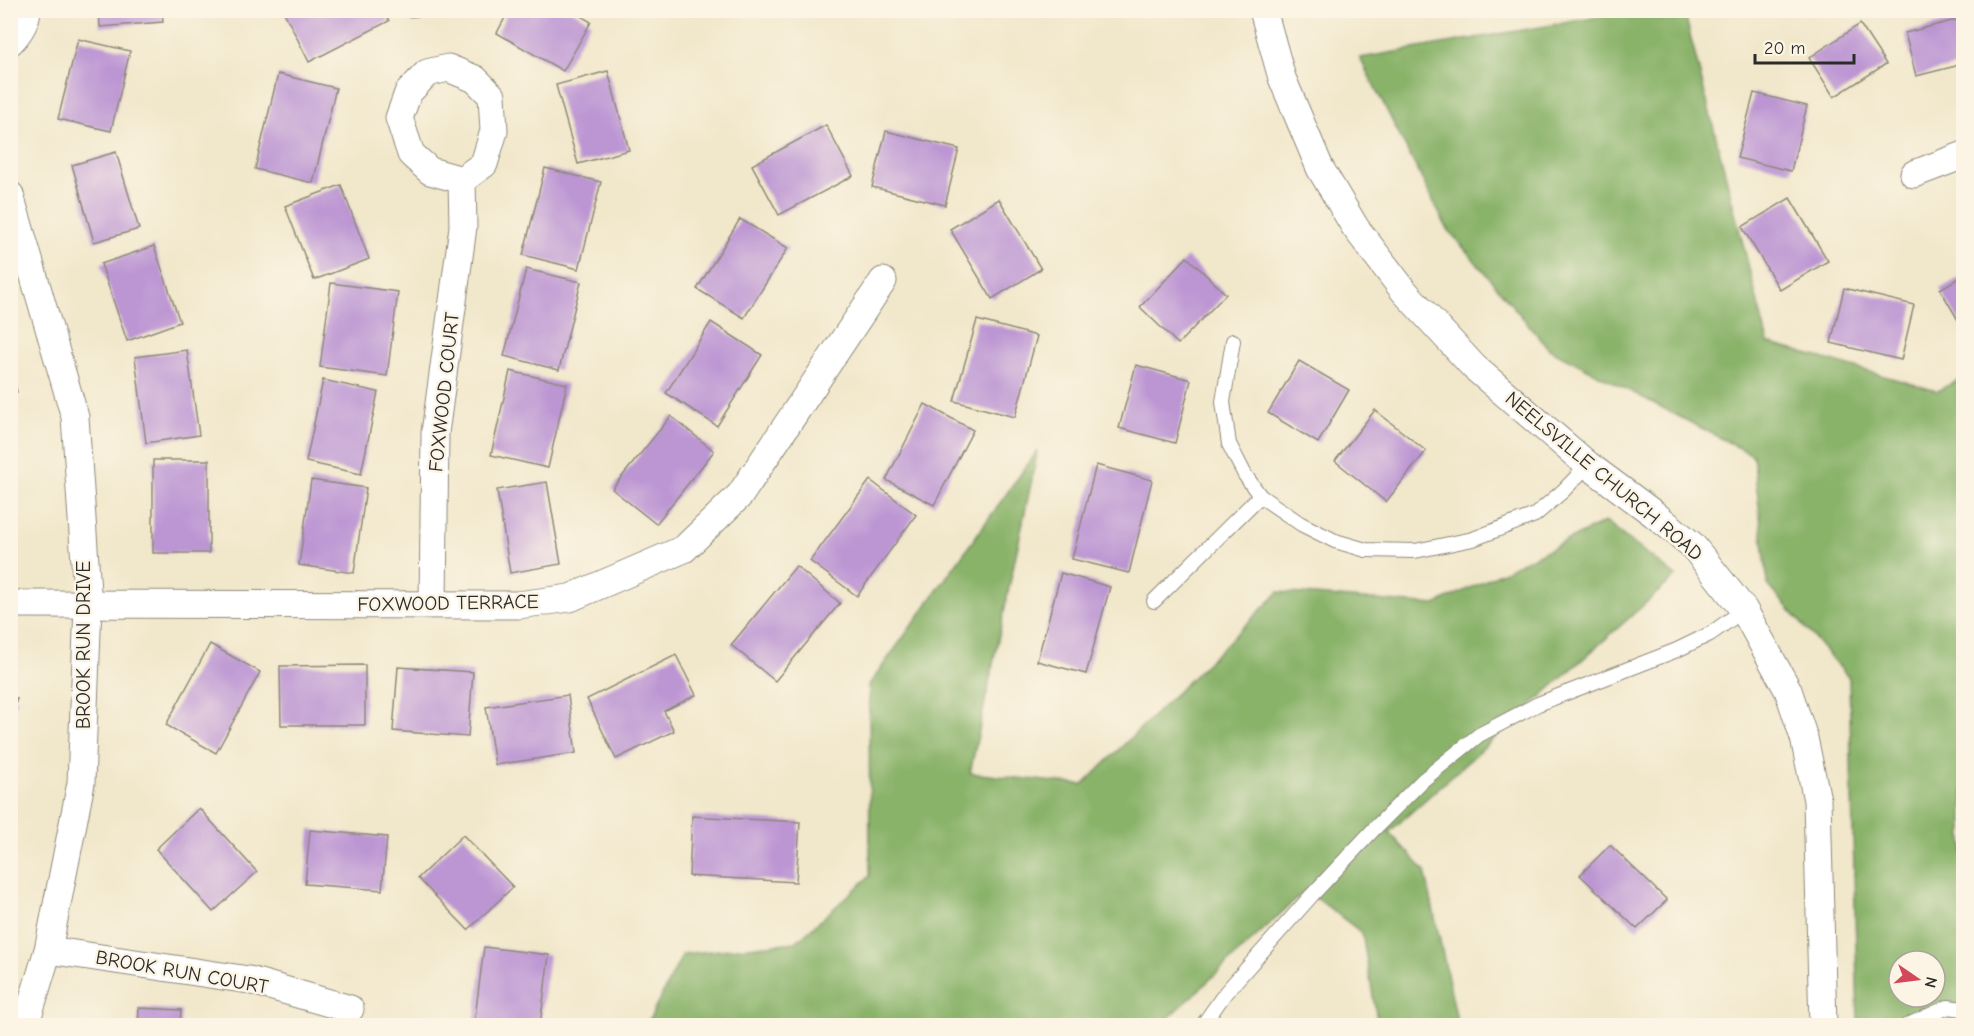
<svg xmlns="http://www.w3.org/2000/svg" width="1974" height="1036" viewBox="0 0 1974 1036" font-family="'Comic Neue',sans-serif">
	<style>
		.forest { fill: #8ab36a; stroke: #5a6f4a; stroke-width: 1.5; fill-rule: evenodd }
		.building { fill: #bc95d3 }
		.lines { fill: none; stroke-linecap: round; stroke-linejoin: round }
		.lane-casing { stroke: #8e897b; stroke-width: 16 }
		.street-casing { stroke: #8e897b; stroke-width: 29 }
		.lane { stroke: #fff; stroke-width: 14 }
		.street { stroke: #fff; stroke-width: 27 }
		.labels { text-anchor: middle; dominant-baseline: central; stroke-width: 5; stroke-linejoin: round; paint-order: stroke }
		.street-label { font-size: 20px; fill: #2b2b2b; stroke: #fcf5e5 }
	</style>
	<rect width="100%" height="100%" fill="#fcf5e5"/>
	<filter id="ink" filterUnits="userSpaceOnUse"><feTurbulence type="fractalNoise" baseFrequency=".0167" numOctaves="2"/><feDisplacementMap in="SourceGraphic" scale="12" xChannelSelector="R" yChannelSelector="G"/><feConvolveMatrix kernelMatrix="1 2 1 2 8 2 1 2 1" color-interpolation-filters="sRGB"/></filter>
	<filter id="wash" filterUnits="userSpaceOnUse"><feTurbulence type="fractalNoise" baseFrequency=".008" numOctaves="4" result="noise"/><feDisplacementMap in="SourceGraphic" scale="24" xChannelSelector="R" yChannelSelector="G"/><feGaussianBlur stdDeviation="1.35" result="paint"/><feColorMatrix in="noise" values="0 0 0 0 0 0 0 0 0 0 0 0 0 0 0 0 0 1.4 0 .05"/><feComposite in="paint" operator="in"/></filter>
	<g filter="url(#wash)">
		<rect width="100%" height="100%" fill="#f1e7cb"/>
		<g class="forest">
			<path d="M1633,11h51l84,332 169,48 26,-13v647h-105l-9,-347 -81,-93 -15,-130 -204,-106 -102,-121 -87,-170zM1899,961h36v36h-36z"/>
			<path d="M1038,450l-68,323 113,12 196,-193 156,13 170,-83 71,54 -287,256 36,39 33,154h-80l-16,-92 -56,-43 -145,135 -515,1 37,-72 113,-12 74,-66 -1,-191z"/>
		</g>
		<g id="blocks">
			<g class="building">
				<path d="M99,10h63l1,12 -63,5z"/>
				<path d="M283,10h101l5,11 -80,41z"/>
				<path d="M407,10h70v2l-69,5z"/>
				<path d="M509,10h62l20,12 -28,49 -66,-38z"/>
				<path d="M1964,18v46l-48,12 -11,-43z"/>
				<path d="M1860,24l26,40 -52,33 -25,-39z"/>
				<path d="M78,39l52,12 -19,80 -53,-12z"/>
				<path d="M608,71l21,79 -51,14 -22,-79z"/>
				<path d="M278,74l58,14 -23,95 -58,-14z"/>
				<path d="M1754,93l53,13 -16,65 -54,-13z"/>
				<path d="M826,125l27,51 -74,39 -27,-50z"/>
				<path d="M886,131l73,18 -14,56 -73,-18z"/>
				<path d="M116,152l23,77 -45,13 -22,-77z"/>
				<path d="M545,168l56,14 -22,87 -56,-14z"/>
				<path d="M341,185l28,74 -55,21 -29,-74z"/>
				<path d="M1790,198l38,63 -48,29 -38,-63z"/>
				<path d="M999,199l42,70 -49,30 -42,-70z"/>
				<path d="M740,219l48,29 -44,70 -47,-29z"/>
				<path d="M154,246l26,76 -53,19 -26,-77z"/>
				<path d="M1187,257l39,37 -48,50 -38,-37z"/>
				<path d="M526,269l55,13 -22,88 -55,-14z"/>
				<path d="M1964,275v49l-3,1 -21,-36z"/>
				<path d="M331,283l67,9 -11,84 -67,-9z"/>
				<path d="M1844,288l70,17 -13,55 -70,-17z"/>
				<path d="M977,320l60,16 -22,81 -61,-16z"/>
				<path d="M711,322l51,33 -45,71 -51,-33z"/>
				<path d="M187,350l12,85 -53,8 -11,-86z"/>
				<path d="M1299,361l50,29 -31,53 -50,-30z"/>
				<path d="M1136,365l55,15 -16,63 -56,-15z"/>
				<path d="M10,366l7,26 -7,1z"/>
				<path d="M510,371l57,13 -19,84 -57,-13z"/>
				<path d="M323,380l55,12 -17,82 -55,-12z"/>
				<path d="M925,404l48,26 -39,75 -48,-25z"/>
				<path d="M1375,410l51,41 -40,51 -51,-41z"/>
				<path d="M671,416l43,35 -58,73 -44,-35z"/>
				<path d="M10,437l5,17 -5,1z"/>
				<rect x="153" y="460" width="56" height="93"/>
				<path d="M1096,465l56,15 -23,93 -57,-14z"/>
				<path d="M10,479h6l-4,89h-2z"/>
				<path d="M311,480l55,8 -12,85 -55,-8z"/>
				<path d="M870,480l46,35 -59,81 -47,-35z"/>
				<path d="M547,482l14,82 -51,9 -13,-83z"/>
				<path d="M796,566l44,37 -65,78 -44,-36z"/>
				<path d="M1061,573l49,14 -24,87 -49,-13z"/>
				<path d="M210,644l50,28 -44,81 -50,-28z"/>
				<path d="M676,655l20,40 -32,16 10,20 -58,28 -29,-60z"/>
				<path d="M365,665v60h-84l-1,-59z"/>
				<path d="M398,667l75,5 -5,65 -75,-6z"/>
				<path d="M568,695l8,58 -81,12 -9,-58z"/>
				<path d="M10,696l7,3 -6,16h-1z"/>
				<path d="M199,808l58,64 -44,40 -57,-63z"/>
				<path d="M692,816l108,6 -4,60 -107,-6z"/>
				<path d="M310,830l77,7 -5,53 -77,-6z"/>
				<path d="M463,835l50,52 -45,43 -50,-52z"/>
				<path d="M1610,845l57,55 -30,29 -57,-54z"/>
				<path d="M484,947l65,8 -9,71 -66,-1z"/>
				<path d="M139,1008l42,2 -1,16h-42z"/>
			</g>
		</g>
	</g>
	<g filter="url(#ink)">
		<use href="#blocks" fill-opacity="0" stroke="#8e897b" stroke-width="1.5"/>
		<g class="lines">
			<g class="lane-casing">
				<g id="lane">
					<path d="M1233,341l-10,61 6,42 16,31 15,21 41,28 34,17 31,9 49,1 58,-12 62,-24 28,-24 25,-26"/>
					<path d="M1154,601l106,-105"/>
					<path d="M1202,1026l24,-34 86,-97 62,-66 49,-49 56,-45 59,-31 139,-54 33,-16 34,-24"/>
					<path d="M1906,1026l42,-19 16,2"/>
				</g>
			</g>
			<g class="street-casing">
				<g id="street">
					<path d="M1263,10l19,68 38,90 35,59 49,64 70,76 114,98 66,49 38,31 52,65 17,31 27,49 16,48 13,62 6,226"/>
					<path d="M10,42c9,-9 16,-19 17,-32"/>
					<path d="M1914,174l50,-19"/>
					<path d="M10,195l65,222 13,189 -7,177 -33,167 -23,76"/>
					<path d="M10,604l508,1 52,-7 114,-49 56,-54 143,-214"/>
					<path d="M433,604l2,-171 28,-206 -1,-47 22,-16 10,-33 -2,-35 -17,-17 -27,-11 -21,5 -19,20 -9,25 12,36 19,17 32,9"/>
					<path d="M48,950l201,30 101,29"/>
				</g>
			</g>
			<use href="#lane" class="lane"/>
			<use href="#street" class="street"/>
		</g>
	</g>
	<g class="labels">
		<g class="street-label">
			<text transform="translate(444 392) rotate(-84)">FOXWOOD COURT</text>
			<text transform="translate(1604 476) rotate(40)">NEELSVILLE CHURCH ROAD</text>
			<text transform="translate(448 603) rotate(-1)">FOXWOOD TERRACE</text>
			<text transform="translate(83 645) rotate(-90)">BROOK RUN DRIVE</text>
			<text transform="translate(182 972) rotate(10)">BROOK RUN COURT</text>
		</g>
	</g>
	<rect width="1974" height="1036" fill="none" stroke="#fcf5e5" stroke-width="36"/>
	<g transform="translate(1917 979) rotate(104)"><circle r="28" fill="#fcf5e5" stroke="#a8a49b" stroke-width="1.5"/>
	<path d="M0-4.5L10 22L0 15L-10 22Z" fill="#d1495b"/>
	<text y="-9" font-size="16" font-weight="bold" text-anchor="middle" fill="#2b2b2b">N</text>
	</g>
	<path d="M1755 54v9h99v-9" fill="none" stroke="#2b2b2b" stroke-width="3"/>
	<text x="1764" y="54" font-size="18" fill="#2b2b2b" stroke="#fcf5e5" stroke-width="4.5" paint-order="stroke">20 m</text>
</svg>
